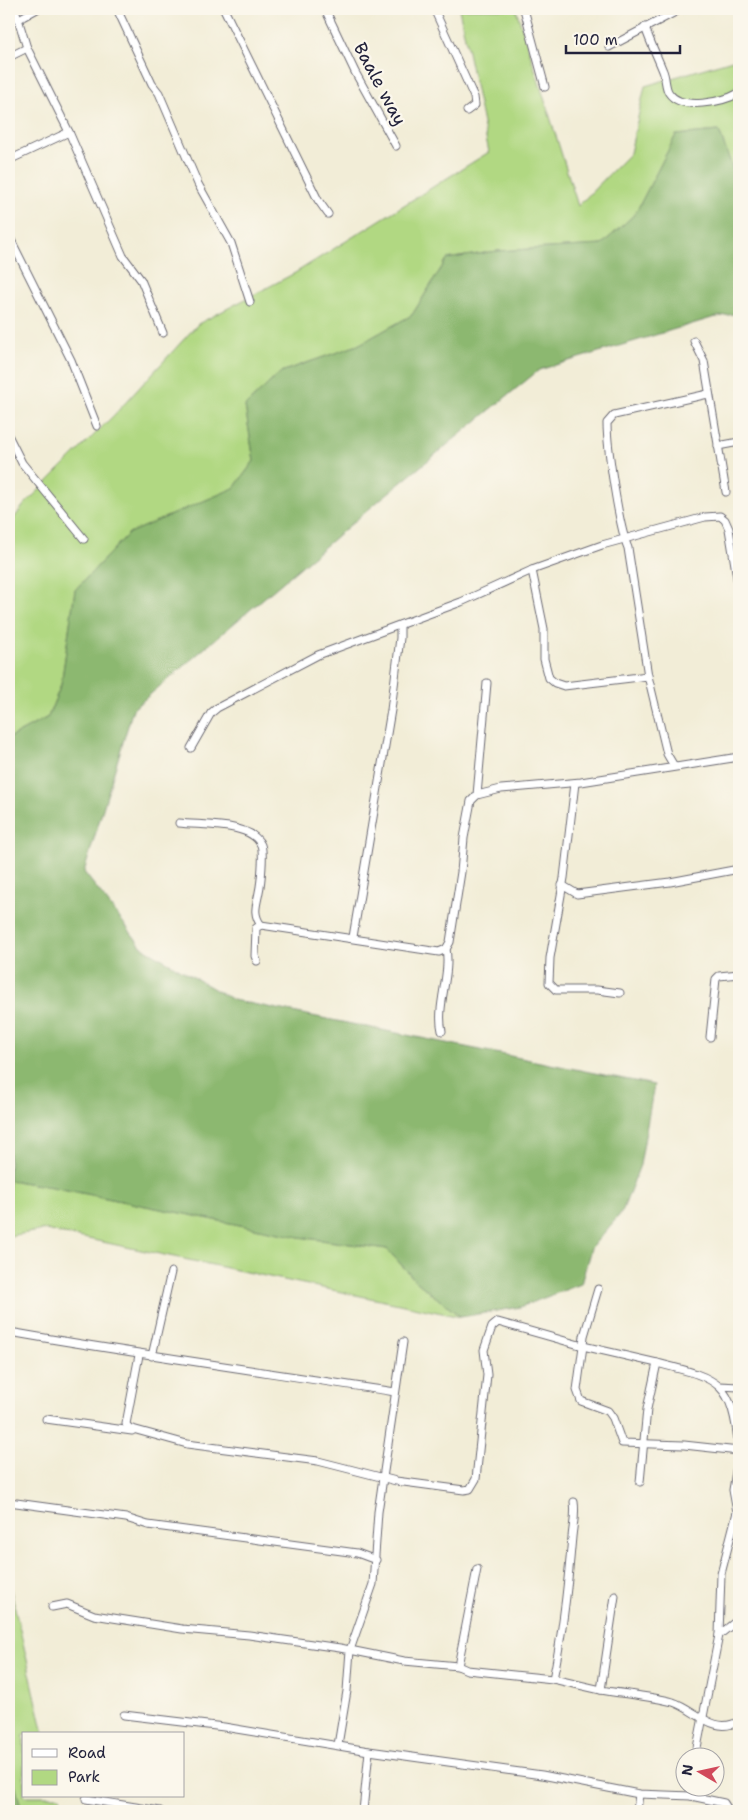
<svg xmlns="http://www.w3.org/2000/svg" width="748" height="1820" viewBox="0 0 748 1820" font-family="'Shantell Sans',sans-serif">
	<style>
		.green { fill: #b1d882; stroke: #6a7d5e }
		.forest { fill: #8cb870; stroke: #576d56 }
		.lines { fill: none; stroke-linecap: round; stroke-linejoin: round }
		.street-casing { stroke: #6b6972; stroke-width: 9 }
		.street { stroke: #fff; stroke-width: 7 }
		.labels { text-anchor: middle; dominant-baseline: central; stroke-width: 4.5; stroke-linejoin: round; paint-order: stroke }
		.street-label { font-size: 18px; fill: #22223b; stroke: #fbf7ec }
	</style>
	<rect width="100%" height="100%" fill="#fbf7ec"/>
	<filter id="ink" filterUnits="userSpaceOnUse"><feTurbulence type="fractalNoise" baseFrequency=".02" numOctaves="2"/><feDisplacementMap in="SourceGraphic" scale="10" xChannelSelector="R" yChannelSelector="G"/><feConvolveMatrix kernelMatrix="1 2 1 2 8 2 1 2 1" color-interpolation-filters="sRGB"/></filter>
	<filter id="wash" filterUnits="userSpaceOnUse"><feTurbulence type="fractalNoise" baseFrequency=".0096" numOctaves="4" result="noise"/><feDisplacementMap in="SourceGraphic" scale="20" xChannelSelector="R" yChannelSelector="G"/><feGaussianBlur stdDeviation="1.12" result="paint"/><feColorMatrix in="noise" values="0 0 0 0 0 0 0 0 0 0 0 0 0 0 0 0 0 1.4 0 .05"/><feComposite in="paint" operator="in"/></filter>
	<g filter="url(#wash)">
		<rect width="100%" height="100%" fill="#f2edd7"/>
		<g class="green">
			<path d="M459,9h57l62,197 52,-53 15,-67 94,-28v128l-20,-55 -43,4 -41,79 -34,31 -104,6 -50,8 -35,56 -54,30 -77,27 -36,34 9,55 -20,27 -105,45 -54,57 -14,95 -13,32 -39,21v-213l15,-20 91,-91 83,-90 97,-51 194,-121z"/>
			<path d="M9,1180l43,7 247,50 88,12 30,33 44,35 -416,-87 -36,6z"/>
			<path d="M9,1582l35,152h-20v62h36l3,15h-41l-13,-49z"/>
		</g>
		<g class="forest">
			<path d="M719,131l20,55v127l-27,5 -173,52 -157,128 -249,211 -49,163 58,75 91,53 421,85 -14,80 -18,47 -31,36 -10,36 -61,23 -59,10 -44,-35 -30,-33 -88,-12 -247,-50 -43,-7v-442l39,-21 13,-32 14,-95 54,-57 105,-45 20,-27 -9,-55 36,-34 77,-27 54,-30 35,-56 50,-8 104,-6 34,-31 41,-79z"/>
			<path d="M9,1762l13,49h-13z"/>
		</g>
	</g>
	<g filter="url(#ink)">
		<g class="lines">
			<g class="street-casing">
				<g id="street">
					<path d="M15,9l12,39 42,84 54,124 18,24 22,53"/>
					<path d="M117,9l35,75 7,9 39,91 33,59 19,59"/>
					<path d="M224,9l94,191 10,14"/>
					<path d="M325,9l30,63 41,74"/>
					<path d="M434,9l40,88 1,8 -8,6"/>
					<path d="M524,9l21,78"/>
					<path d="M19,19l18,-10"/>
					<path d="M645,27c5,15 12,29 18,44 3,7 2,17 6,22 12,18 54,9 70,0"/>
					<path d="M609,47l72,-38"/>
					<path d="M9,57l18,-9"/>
					<path d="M9,160l60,-28"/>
					<path d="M9,236l62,124 26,66"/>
					<path d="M694,341l10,20 22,131"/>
					<path d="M9,437l13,26 62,76"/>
					<path d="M718,446l21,-4"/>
					<path d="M532,570l12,59v30l5,19 6,5 9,3 84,-10"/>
					<path d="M191,748l20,-35 6,-5 101,-53 143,-53 71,-32 70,-25 103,-28 15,-1 5,4 4,9 10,61"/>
					<path d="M674,766l-7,-12 -19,-78 -20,-128c-9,-21 -21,-101 -21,-125l7,-8 94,-21"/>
					<path d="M575,783l-11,95 -14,80 -1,25 7,7h41l23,3"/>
					<path d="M477,795l10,-112"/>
					<path d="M179,823c23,3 72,-1 82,22 3,8 0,38 -2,47 -2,12 -7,21 2,33"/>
					<path d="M562,885l15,9 93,-12 69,-13"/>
					<path d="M353,937l38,-227 9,-72v-13"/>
					<path d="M257,961l-2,-5 1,-28 5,-3 178,27 7,-3 4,-7 11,-70 3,-34 7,-37 6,-6 24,-6 80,-7 158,-25"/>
					<path d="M442,1031c-6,-24 9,-57 4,-82"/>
					<path d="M710,1037l6,-58 3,-3 20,-2"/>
					<path d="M598,1289l-14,47 -1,10 74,17"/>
					<path d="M9,1332c128,22 257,40 386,60"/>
					<path d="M139,1355l-13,69 3,4 58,16 131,17 78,20 68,9 6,-1 6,-10 11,-104 -3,-25 8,-23 6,-5 85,24 -6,44 4,11 27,10 5,7 9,25 62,2 55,6"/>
					<path d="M152,1356l19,-84"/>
					<path d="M719,1386l20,1"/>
					<path d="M46,1419l86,12"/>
					<path d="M640,1482l7,-73 10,-46c63,16 75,18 82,86"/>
					<path d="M9,1502l117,16 22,7 209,28 19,7"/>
					<path d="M574,1502c2,13 -1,23 -2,35 -4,47 -9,95 -19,142l48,11"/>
					<path d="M477,1569l-19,97 9,4 86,9"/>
					<path d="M615,1596l-14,94c23,4 49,6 72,12 22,7 41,34 66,19"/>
					<path d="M52,1607l15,-3 27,11 88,14 67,6 91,13 64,13 54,5"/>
					<path d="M719,1635l20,-16"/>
					<path d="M124,1715l100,12 145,24 173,24 97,19 52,2"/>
					<path d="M338,1745l9,-54 3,-41 23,-66 5,-72 25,-170"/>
					<path d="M695,1758l24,-123 2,-61 16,-62 -4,-22 6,-37"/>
					<path d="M690,1788l1,8 33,7 5,8"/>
					<path d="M86,1799l74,12"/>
					<path d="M363,1811l6,-60"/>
					<path d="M637,1811l2,-17"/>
				</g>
			</g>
			<use href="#street" class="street"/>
		</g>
	</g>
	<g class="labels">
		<g class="street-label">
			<text transform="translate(380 84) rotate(62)">Baale way</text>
		</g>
	</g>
	<rect width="748" height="1820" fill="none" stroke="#fbf7ec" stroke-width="30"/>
	<rect x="22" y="1732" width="162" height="65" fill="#fbf7ec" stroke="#a4a2a5"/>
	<rect x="32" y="1749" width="25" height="8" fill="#ffffff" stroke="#a4a2a5"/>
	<text x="68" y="1758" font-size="15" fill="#22223b">Road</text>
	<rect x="32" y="1770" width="25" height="15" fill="#b1d882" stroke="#a4a2a5"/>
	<text x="68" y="1782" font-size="15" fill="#22223b">Park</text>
	<g transform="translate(700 1772) rotate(279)"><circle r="24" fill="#fbf7ec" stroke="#a4a2a5"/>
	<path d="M0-4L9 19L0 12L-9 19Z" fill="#d1495b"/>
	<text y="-8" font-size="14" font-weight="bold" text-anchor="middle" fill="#22223b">N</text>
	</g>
	<path d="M566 45v8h114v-8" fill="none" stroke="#22223b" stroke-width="2.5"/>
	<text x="573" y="45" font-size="15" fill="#22223b" stroke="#fbf7ec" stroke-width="4" paint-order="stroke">100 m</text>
</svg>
